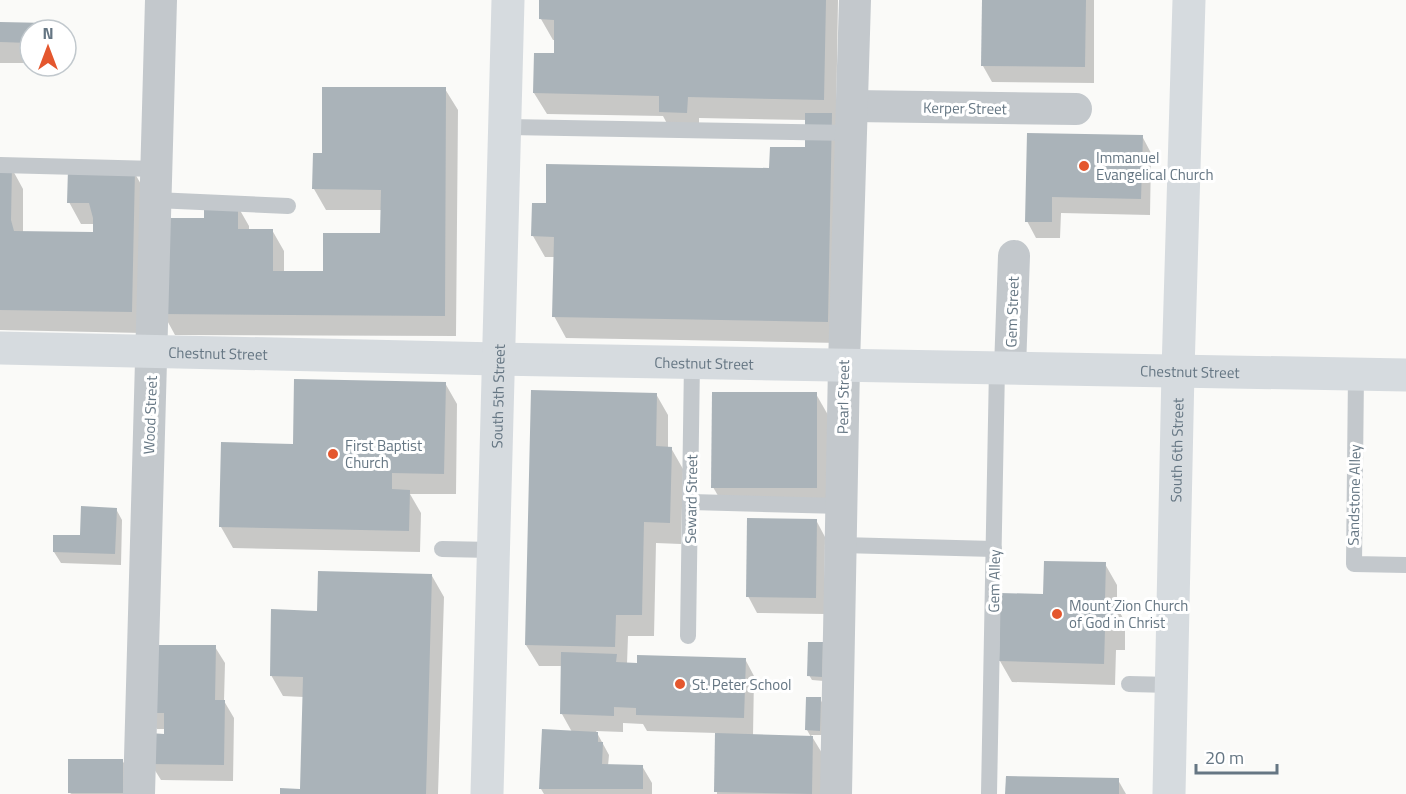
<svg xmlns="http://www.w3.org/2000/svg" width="1406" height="794" viewBox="0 0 1406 794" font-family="'Titillium Web',sans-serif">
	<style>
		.shadow { fill: #0003 }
		.building { fill: #aab3b9 }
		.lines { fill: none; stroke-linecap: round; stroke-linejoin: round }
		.lane { stroke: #c3c8cc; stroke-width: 16 }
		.street { stroke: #c3c8cc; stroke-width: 32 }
		.secondary { stroke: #d6dbdf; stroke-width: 33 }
		.primary { stroke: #d6dbdf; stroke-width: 33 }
		.poi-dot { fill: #e4572e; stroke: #fff; stroke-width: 2 }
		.labels { text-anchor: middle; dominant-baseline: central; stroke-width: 6; stroke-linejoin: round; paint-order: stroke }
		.street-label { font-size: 15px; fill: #657683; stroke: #fff }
		.poi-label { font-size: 15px; fill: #657683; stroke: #fff; text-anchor: start }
	</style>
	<rect width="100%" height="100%" fill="#fafaf8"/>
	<g class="shadow">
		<path d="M541,0h297l-2,122 4,221 -274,-5 -12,-22 1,-59h-10l-12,-21 14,-32 224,-35 35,-20 1,-29 -108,-2v15h-27l-9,-17 -116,-2 -13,-21 21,-38v-15h-2l-12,-21z"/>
		<path d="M983,0h111v83l-102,-1 -9,-16z"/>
		<path d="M0,24h47l4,6h-21v33h-30z"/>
		<path d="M445,89l13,21 -2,226 -281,-1 -12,-22 42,-93 32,-15 12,21v4h23l12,21v21l40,1 58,-38v-25h-56l-12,-21 9,-34z"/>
		<path d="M1029,134l113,2 9,17 -1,62 -89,-2 -1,25h-24l-9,-17z"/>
		<path d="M0,163l11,4 12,22v43l72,2v-10h-14l-12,-22 65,-30 12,21 -3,140 -143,-3z"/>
		<path d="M445,383l12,21 -1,90h-46l11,19 -1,39 -187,-4 -12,-21 74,-81z"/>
		<path d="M656,394l12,21v33h3l12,21 -2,75 -25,-1 -2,93h-26l-1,28 118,-5 9,17 -1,60 58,1 -4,-7 13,-31 3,5 -1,31h-11l14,23 -1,36h-107v-61l-70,-2 -4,-7 -20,-1v9l-27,-1 13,24 -1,11h34l10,17v11h-108l-3,-5 31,-57 -10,-18 1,-48h-24l-13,-21z"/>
		<path d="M816,394l12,21v94l-103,-1 -12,-21z"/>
		<path d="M116,509l6,11 -1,45 -60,-2 -7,-11 28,-15z"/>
		<path d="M816,520l9,17 -1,77 -67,-1 -9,-17z"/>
		<path d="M1105,564l12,21v22l8,15v28h-9l-1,35 -103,-3 -12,-21 45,-66z"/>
		<path d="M432,576l12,21 -6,197h-156l20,-4 2,-93 -21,-1 -12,-21 47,-63z"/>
		<path d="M822,644l3,5 -1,32 -12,-1 -3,-5z"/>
		<path d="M215,647l10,16 -1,38 10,17 -1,63 -72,-1 -10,-16 15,-29v-6h-9l-9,-17z"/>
		<path d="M122,760l7,11v23h-59z"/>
		<path d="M1118,780l8,14h-119z"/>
	</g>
	<g class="building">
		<path d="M539,0h287l-2,100 -136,-3 -1,16 -28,-1v-16l-126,-3 1,-40h20v-33l-15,-1z"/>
		<path d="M982,0h104l-1,67 -104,-1z"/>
		<path d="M0,22l48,1v7h-18v13l-30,-1z"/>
		<path d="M322,87h124l-1,229 -283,-2v-96h42v-15l34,1v25h35v42h50v-38h57l1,-43 -69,-1 1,-36h9z"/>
		<path d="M805,113h27l-4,209 -276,-5 2,-80 -23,-1 1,-33h14v-39l223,4 1,-21h35z"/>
		<path d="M1027,133l116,2 -2,64 -89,-2v25h-27z"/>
		<path d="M0,161l12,5 -1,54 3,11 79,1v-14l-4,-15h-22l1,-34 67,1 -3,142 -132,-2z"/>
		<path d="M294,379l152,3 -2,92 -52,-1v16l18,1 -1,41 -190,-4 2,-85 72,2z"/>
		<path d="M531,390l126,3 -1,53 16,1 -2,76 -26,-1 -2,93h-26l-1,32 -90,-2z"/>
		<path d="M712,392h105v96h-106z"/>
		<path d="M81,506l36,2 -2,46 -62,-2v-17h27z"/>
		<path d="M747,518l70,1 -1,79 -70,-1z"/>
		<path d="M1044,561l62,1 -1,37h9l-1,30h-8l-1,35 -105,-3 1,-68 43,1z"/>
		<path d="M318,571l114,3 -6,220h-146v-6l20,1 3,-112 -33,-1 1,-67 46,2z"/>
		<path d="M808,642h15l-1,35 -15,-1z"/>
		<path d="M147,645h69l-1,55h10l-1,65 -74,-1v-31l14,1v-21h-18z"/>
		<path d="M561,652l56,2 -1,8 21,1v-8l109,3 -2,60 -108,-3v-7l-22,-1v9l-54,-2z"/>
		<path d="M806,697h15l-1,34 -15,-1z"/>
		<path d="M542,729l56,3v10h5l-1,22 41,1v24h-104z"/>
		<path d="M715,733l98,3 -1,58 -98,-2z"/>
		<rect x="68" y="759" width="55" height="34"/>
		<path d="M1006,776l113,2v16h-114z"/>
	</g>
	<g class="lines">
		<g class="lane">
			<path d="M504,127l348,6"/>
			<path d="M0,165l157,4"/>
			<path d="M155,200l133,6"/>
			<path d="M1356,374l-2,190 52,1"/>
			<path d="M691,502l151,4"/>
			<path d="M841,545l153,4"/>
			<path d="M442,549l51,1"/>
			<path d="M688,636l4,-274"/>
			<path d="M1129,684l42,1"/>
			<path d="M989,794l8,-427"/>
		</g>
		<g class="street">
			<path d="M853,106l223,3"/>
			<path d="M1010,368l4,-112"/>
			<path d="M139,794l22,-794"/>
			<path d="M836,794l8,-429 11,-365"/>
		</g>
		<g class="secondary">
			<path id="s1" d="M498,359l908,16"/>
			<path id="s2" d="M1169,794l9,-423 11,-371"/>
		</g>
		<g class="primary">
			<path id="s3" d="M0,348l498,11"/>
			<path id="s4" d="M487,794l21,-794"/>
		</g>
	</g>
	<g class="poi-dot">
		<circle cx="1084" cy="166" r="6"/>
		<circle cx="333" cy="454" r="6"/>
		<circle cx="1057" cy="614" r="6"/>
		<circle cx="680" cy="684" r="6"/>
	</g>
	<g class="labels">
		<g class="street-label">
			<text transform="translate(965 108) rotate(1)">Kerper Street</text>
			<text transform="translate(1012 312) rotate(-88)">Gem Street</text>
			<text stroke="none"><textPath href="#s3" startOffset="218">Chestnut Street</textPath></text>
			<text stroke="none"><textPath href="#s1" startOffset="206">Chestnut Street</textPath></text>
			<text stroke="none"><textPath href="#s1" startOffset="692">Chestnut Street</textPath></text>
			<text stroke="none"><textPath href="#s4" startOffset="398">South 5th Street</textPath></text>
			<text transform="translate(843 397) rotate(-89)">Pearl Street</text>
			<text transform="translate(150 415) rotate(-88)">Wood Street</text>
			<text stroke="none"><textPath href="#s2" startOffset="344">South 6th Street</textPath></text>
			<text transform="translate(1354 495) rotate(-89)">Sandstone Alley</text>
			<text transform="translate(691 499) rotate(-89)">Seward Street</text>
			<text transform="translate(994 581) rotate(-89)">Gem Alley</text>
		</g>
		<g class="poi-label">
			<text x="1096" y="157">Immanuel<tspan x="1096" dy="17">Evangelical Church</tspan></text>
			<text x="345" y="445">First Baptist<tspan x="345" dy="17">Church</tspan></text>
			<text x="1069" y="605">Mount Zion Church<tspan x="1069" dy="17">of God in Christ</tspan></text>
			<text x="692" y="684">St. Peter School</text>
		</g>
	</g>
	<g transform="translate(48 48)"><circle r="28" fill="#ffffff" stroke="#c1c8cd" stroke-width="1.5"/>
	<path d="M0-4.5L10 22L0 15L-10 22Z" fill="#e4572e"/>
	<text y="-9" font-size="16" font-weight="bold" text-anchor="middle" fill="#657683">N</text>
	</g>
	<path d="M1196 764v9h81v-9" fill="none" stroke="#657683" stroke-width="3"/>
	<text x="1205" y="764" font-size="18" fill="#657683" stroke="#ffffff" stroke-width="4.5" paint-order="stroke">20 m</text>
</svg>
